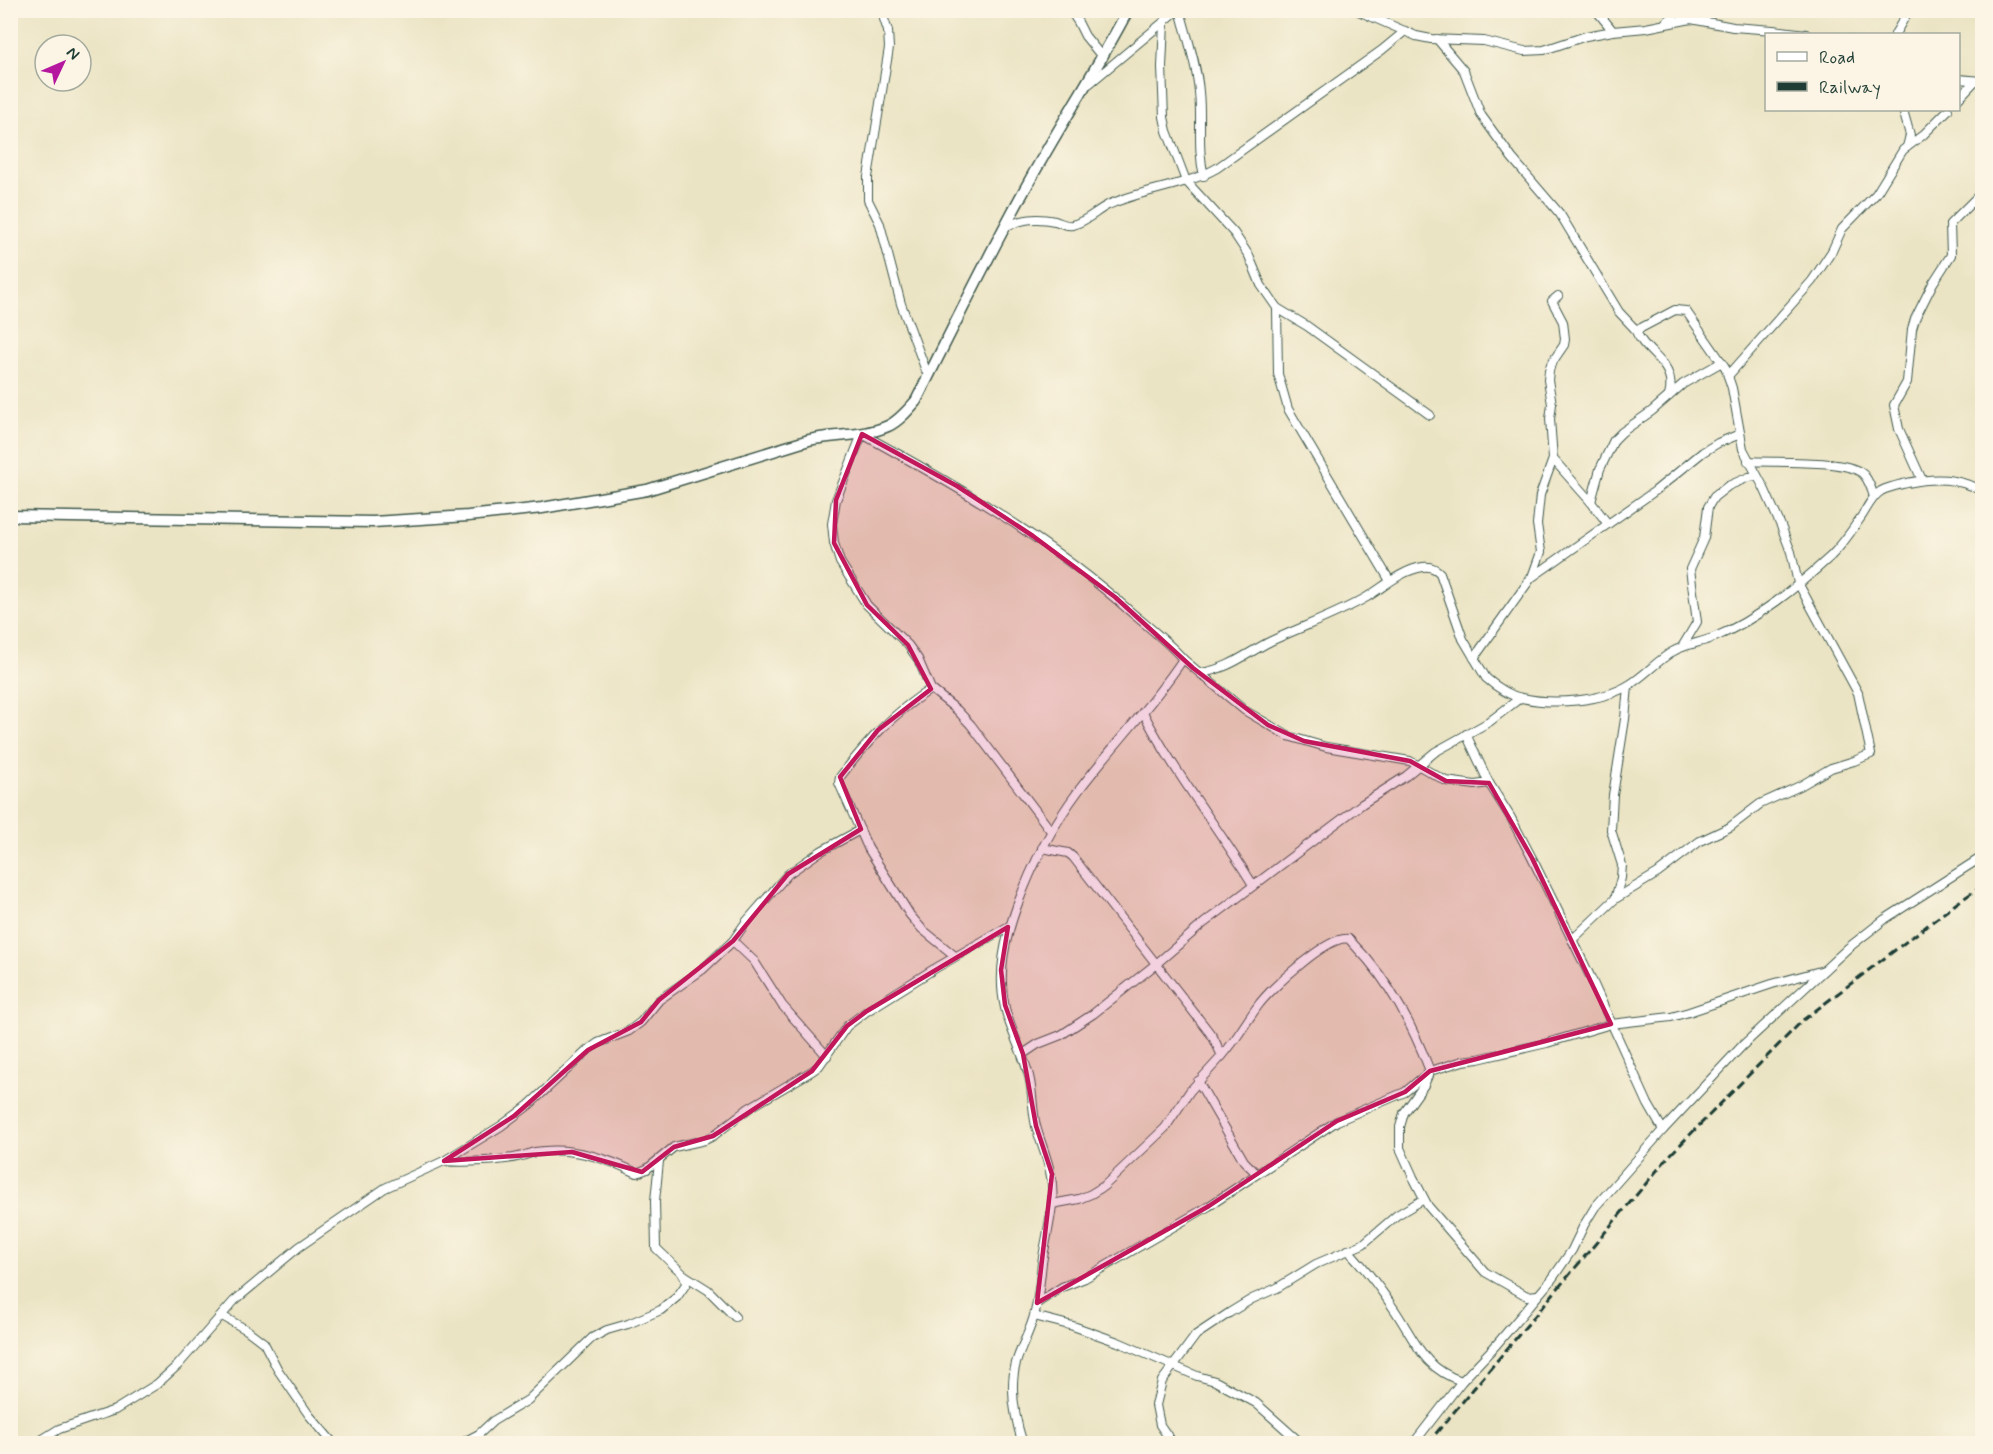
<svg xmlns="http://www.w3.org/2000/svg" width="1993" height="1454" viewBox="0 0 1993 1454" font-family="Mynerve,sans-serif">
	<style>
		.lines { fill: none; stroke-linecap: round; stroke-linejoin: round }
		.street-casing { stroke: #3e564a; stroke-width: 10 }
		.secondary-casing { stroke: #3e564a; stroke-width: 13 }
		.street { stroke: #fff; stroke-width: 8 }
		.secondary { stroke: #fff; stroke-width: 10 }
		.rail { stroke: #1f3d34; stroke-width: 3; stroke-dasharray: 9 4.5; stroke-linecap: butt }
		.marked { fill: #c2185b; fill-opacity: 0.2; stroke: #c2185b; stroke-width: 4.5; stroke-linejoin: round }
	</style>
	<rect width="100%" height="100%" fill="#fcf5e5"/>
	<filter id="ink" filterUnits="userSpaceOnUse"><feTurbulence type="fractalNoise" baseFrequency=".0167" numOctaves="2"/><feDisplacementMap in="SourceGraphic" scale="12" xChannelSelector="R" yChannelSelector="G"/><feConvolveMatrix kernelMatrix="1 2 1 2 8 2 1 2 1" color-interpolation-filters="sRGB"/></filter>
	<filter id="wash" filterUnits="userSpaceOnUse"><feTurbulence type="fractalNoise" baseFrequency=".008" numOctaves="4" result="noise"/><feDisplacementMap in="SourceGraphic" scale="24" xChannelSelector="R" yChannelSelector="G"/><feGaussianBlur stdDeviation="1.35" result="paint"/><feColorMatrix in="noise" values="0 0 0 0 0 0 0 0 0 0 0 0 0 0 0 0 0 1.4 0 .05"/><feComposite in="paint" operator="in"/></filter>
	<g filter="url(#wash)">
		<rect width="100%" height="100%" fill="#ebe4c4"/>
	</g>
	<g filter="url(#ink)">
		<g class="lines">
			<g class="street-casing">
				<g id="street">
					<path d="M1070,10l8,12 7,14 18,22"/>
					<path d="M1180,10c7,27 17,55 19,82 3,29 -2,56 5,84"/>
					<path d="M1356,10l60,26 15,3 53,2 40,10 20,-1 42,-14 27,-5 33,-3 45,-9 42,8 40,3 33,4"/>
					<path d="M1596,10l17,21"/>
					<path d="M884,19l4,12 1,17 -21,129v23l12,24 21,80 27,72"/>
					<path d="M1666,22l15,-12"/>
					<path d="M1164,23l-2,44 2,50 3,14 19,50 48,52 15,23 12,29 16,23 30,18 123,89"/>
					<path d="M1895,34l14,-24"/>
					<path d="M1437,39l27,32 17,44 31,43 48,56 59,98 16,17 6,-1 34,-18 11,1 39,56 7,21 11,61 21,39 17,38 10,26 7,31 60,110 13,61 -17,7 -23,7 -31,18 -40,18 -30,23 -30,14 -42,32 -43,26 -43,41"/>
					<path d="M1958,79l24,2"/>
					<path d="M1089,84l89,-74"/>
					<path d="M1958,99l17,-18"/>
					<path d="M1903,110l7,25 -3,12"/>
					<path d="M1006,226c18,-7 29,-9 49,-5 6,2 11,5 17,4 14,-3 24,-14 36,-20 35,-16 76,-18 109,-37l165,-118 23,-19"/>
					<path d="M1277,308l1,66 10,35 102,172"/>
					<path d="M1635,329c10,27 43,33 34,67"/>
					<path d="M1728,376l84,-95 20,-30 10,-22 34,-35 27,-44 20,-15 25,-25"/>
					<path d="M1553,459l38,43 17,22"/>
					<path d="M1748,461c25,2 101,-3 116,14 5,6 8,15 10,22"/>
					<path d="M1922,480l-23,-51 -5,-24 13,-23 5,-53 3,-10 18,-36 18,-28 -1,-31 32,-32"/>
					<path d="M1591,502l9,-33 14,-29 8,-8 30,-21 31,-27 39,-22"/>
					<path d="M1532,577l9,-25 -4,-28 3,-29 13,-36 -3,-40 2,-15 -4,-24 1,-9 2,-7 13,-19 1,-6 -2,-17 -11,-21 6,-5"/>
					<path d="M1682,647l15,-25 -7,-53 14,-31 4,-31 6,-10 14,-11 21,-9 8,-1"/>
					<path d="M1474,658l57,-80 124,-87 48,-39 15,-9 22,-9"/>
					<path d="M1183,659l61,51 44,26 38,11 84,14 36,20 29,4 14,-2"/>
					<path d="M1201,673c30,-5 44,-19 70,-32 32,-15 65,-26 96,-44 18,-11 35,-27 56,-30 7,-1 12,1 17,6l23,66 23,39c9,8 24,18 36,20 31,7 79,4 107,-13 15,-9 28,-24 43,-33 13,-8 29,-9 43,-15 43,-18 82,-50 116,-81 10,-10 20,-24 28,-36 7,-9 12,-23 22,-29 8,-4 18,-6 26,-8 30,-6 48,-5 75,7"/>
					<path d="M1143,712c31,61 75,115 110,173"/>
					<path d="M1466,734l23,49 22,35 21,40 58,118 58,128 15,26"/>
					<path d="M860,830l8,18 42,67 12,14 33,27"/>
					<path d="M1042,848l26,5 5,4 140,180 9,19 -32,35 -25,37 -61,58 -13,8 -12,5 -27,5"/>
					<path d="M1615,899l6,-21 1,-13 -11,-35 2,-35 12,-76 3,-33"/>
					<path d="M733,941l13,-19 42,-48 33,-23 39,-21 -21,-47 1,-6c27,-35 54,-65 91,-88"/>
					<path d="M1023,1054l15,-10 23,-9 32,-21 63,-50 48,-41 158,-119 44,-28 29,-24 54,-30 31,-24"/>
					<path d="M1222,1056c15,-17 25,-36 38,-53 13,-16 69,-69 89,-64 6,7 13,14 19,21 27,32 47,72 62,111l-6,14 -20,28 -4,14v21l13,29 15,29 57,66 42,24 11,-1"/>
					<path d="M1198,1081l46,80 13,13"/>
					<path d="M444,1161c19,2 59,0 78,-5 4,-1 8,-3 13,-4 35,-6 70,5 102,21l10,-4 27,-22 31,-7 8,-4 36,-28 63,-37 7,-5 28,-40 20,-15 67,-42 75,-43"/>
					<path d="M659,1161l-4,40 1,47 28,27 24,15 27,27"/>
					<path d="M1348,1250c17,18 32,38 46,59 21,31 29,60 68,72"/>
					<path d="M1037,1303l25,-16 23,-9 124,-72 128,-85 68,-29 25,-21 33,-10 15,-2 69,-16 64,-19 60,-7 18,-5 83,-28 52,-14"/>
					<path d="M222,1316l25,14 17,13 14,27 31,45 25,29"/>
					<path d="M1034,1316l39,10 45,16 79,34 18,5 41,22 46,41"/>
					<path d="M35,1444l24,-15 56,-19 42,-26 21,-19 56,-64 65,-54 86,-59 59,-27 57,-35 28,-21 59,-55 10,-7 31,-12 12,-9 18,-22 43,-30 31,-29 21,20 28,44 45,51"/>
					<path d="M460,1444l19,-10 14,-13 35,-21 64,-62 15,-8 21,-6 33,-14 16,-13 9,-13 -2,-9"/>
					<path d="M1023,1444c-8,-25 -14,-55 -7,-81 5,-17 15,-33 19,-51 4,-16 5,-32 7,-49 3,-19 8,-39 10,-58 3,-33 -8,-50 -16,-79 -4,-17 -3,-34 -7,-50 -6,-23 -18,-44 -24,-68 -8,-35 0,-69 12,-102 15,-41 35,-80 62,-116 33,-44 73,-84 104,-131 -15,-17 -33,-31 -51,-46 -81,-73 -175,-127 -270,-179l-26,66 -4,24 2,19 6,19 27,43 41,40 10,14 13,30 26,21 14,15 80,106"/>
					<path d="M1173,1444l-13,-19 -4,-20 6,-24 34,-46 33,-22 23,-14 25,-11 39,-24 47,-20 34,-29 27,-16"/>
					<path d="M1413,1444l49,-63 34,-36 56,-66 20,-29 12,-25 11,-18 68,-77 79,-84 106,-98 37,-29 97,-62"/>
				</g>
			</g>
			<g class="secondary-casing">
				<path id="secondary" d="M10,516l363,6 95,-6 74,-8 105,-18 162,-50c26,-6 54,-3 79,-14 11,-5 20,-16 28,-25 36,-71 71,-143 109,-212 33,-61 71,-118 103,-179"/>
			</g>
			<use href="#street" class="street"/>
			<use href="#secondary" class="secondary"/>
			<path class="rail" d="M1427,1444l243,-289 133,-135 154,-117 25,-17"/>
		</g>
	</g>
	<path class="marked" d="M862,434l95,52 76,50 82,61 78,71 75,57 36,16 106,20 36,20 43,2 43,75 79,166 -181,47 -25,21 -68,29 -128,85 -172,97 15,-129 -16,-48 -13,-72 -18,-49 -4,-35 7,-43 -141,84 -20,15 -35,45 -99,65 -39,11 -32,25 -70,-20 -128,9 70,-45 74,-66 53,-28 18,-22 74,-59 55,-67 73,-45 -21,-52 38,-47 53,-41 -23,-44 -41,-40 -33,-62 2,-43z"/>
	<rect width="1993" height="1454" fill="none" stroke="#fcf5e5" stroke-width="36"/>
	<rect x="1765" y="33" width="195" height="78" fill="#fcf5e5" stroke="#a4ab9e" stroke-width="1.5"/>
	<rect x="1777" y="52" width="30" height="9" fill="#ffffff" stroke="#a4ab9e" stroke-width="1.5"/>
	<text x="1819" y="63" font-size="18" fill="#1f3d34">Road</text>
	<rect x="1777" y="82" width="30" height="9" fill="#1f3d34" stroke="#a4ab9e" stroke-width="1.5"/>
	<text x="1819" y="93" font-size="18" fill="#1f3d34">Railway</text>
	<g transform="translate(63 63) rotate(46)"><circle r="28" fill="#fcf5e5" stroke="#a4ab9e" stroke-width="1.5"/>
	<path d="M0-4.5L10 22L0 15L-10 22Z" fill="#b5179e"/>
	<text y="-9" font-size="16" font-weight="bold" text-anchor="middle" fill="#1f3d34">N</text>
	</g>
</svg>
